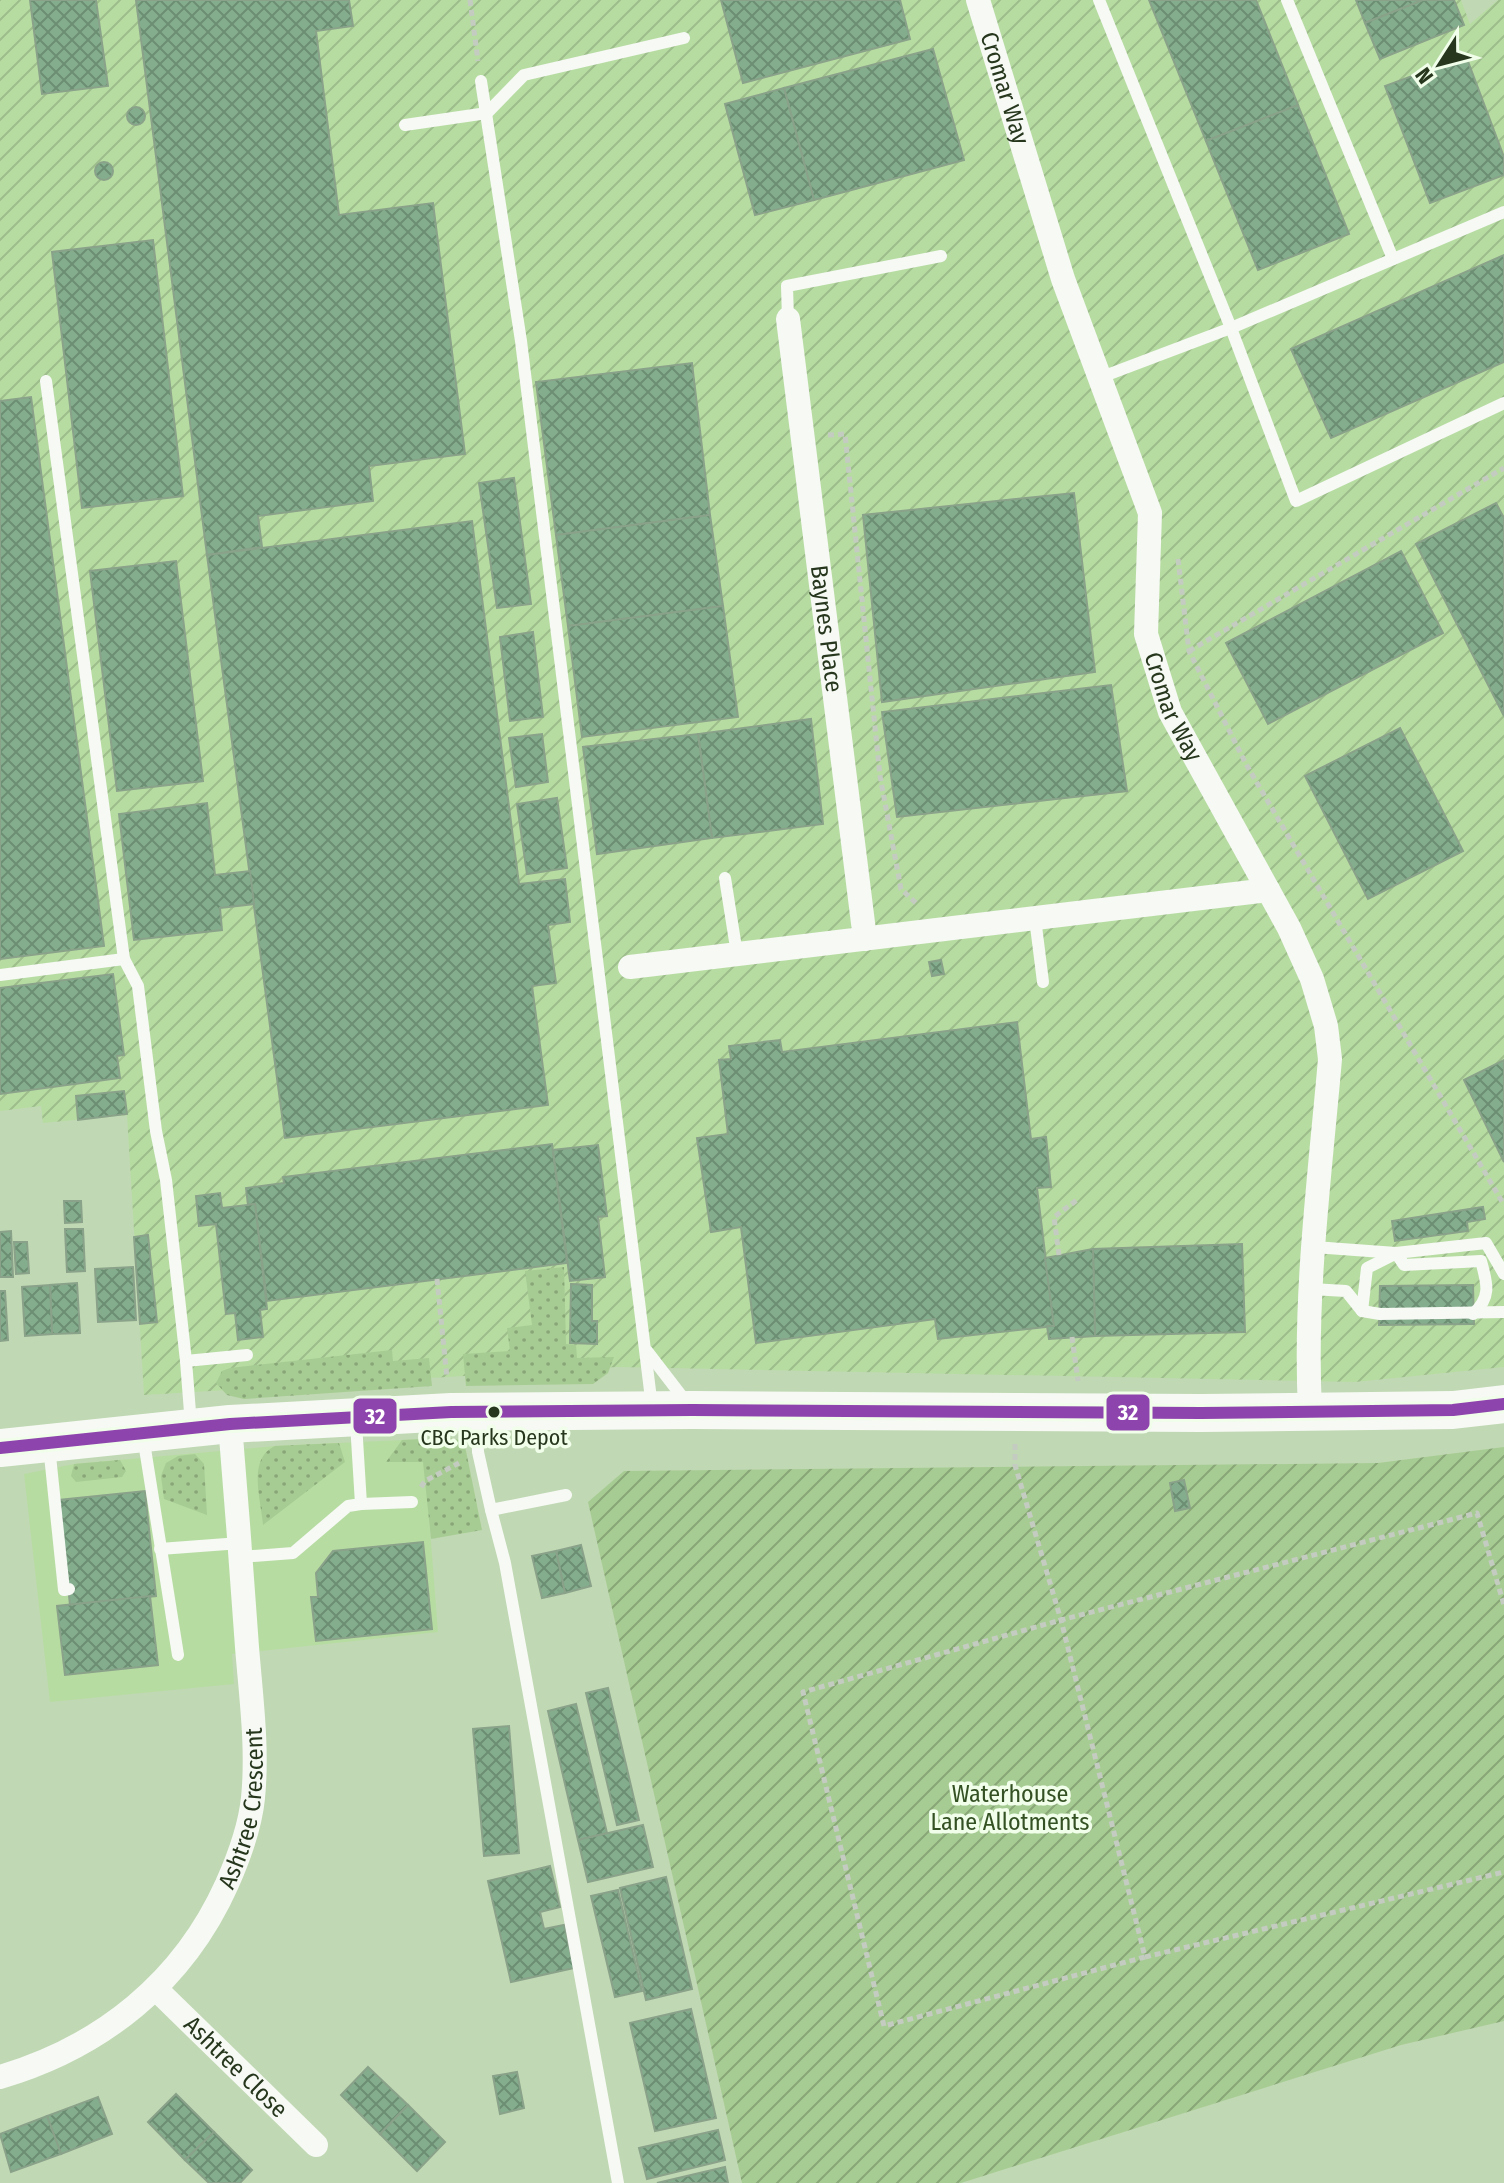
<svg xmlns="http://www.w3.org/2000/svg" width="1504" height="2183" viewBox="0 0 1504 2183" font-family="'Fira Sans Condensed',sans-serif">
	<style>
		.built { fill: #b7dca2 }
		.industrial { fill: url(#industrial-furrows) }
		.grass { fill: url(#grass-dots) }
		.garden { fill: url(#garden-furrows) }
		.building { fill: url(#building-cross-hatch); stroke: #89a289; stroke-width: 2 }
		.lines { fill: none; stroke-linecap: round; stroke-linejoin: round }
		.path { stroke: #c4cbc1; stroke-width: 5; stroke-dasharray: 6 4; stroke-linecap: butt }
		.service { stroke: #f6f9f4; stroke-width: 12 }
		.minor { stroke: #f6f9f4; stroke-width: 24 }
		.primary { stroke: #f6f9f4; stroke-width: 38 }
		.bus-1-casing { stroke: #f0feea; stroke-width: 18 }
		.bus-1 { stroke: #8e44ad; stroke-width: 12 }
		.bus-dot { fill: #26371d; stroke: #f0feea; stroke-width: 3 }
		.labels { text-anchor: middle; dominant-baseline: central; stroke-width: 7; stroke-linejoin: round; paint-order: stroke }
		.bus-label { font-size: 22px; fill: #26371d; stroke: #f0feea }
		.street-label { font-size: 24px; fill: #26371d; stroke: #f0feea }
		.park-label { font-size: 24px; fill: #345123; stroke: #f0feea }
		.line-badge { stroke: #f0feea; stroke-width: 3 }
		.badge-label { font-size: 22px; text-anchor: middle; font-weight: bold; fill: #fff }
	</style>
	<defs>
		<pattern id="industrial-furrows" width="10" height="10" patternUnits="userSpaceOnUse" patternTransform="scale(2)"><rect width="10" height="10" fill="#b7dca2"/><path d="M-1 1l2-2M0 10L10 0M9 11l2-2" fill="none" stroke="#9dbd8b"/></pattern>
		<pattern id="grass-dots" width="8" height="8" patternUnits="userSpaceOnUse" patternTransform="scale(2)"><rect width="8" height="8" fill="#a7cc93"/><path d="M2 2h.1M6 6h.1" fill="none" stroke="#88a677" stroke-width="1.8" stroke-linecap="round"/></pattern>
		<pattern id="garden-furrows" width="10" height="10" patternUnits="userSpaceOnUse" patternTransform="scale(2)"><rect width="10" height="10" fill="#a7cc93"/><path d="M-1 1l2-2M0 10L10 0M9 11l2-2" fill="none" stroke="#88a677"/></pattern>
		<pattern id="building-cross-hatch" width="8" height="8" patternUnits="userSpaceOnUse" patternTransform="scale(2)"><rect width="8" height="8" fill="#84ad8d"/><path d="M0 0l8 8M0 8l8-8" fill="none" stroke="#6c8e73"/></pattern>
	</defs>
	<rect width="100%" height="100%" fill="#c0d8b3"/>
	<path class="built" d="M423,1439l15,193 -206,22 2,30 -184,18 -26,-228 50,-10 201,-18z"/>
	<path class="industrial" d="M0,0h1461l9,24 28,-24h6v1367l-149,15 -738,-15 -473,28 -17,-280 -84,8 -2,-17 -41,5z"/>
	<g class="grass">
		<path d="M564,1267l2,77 10,1 1,13 37,-1 -6,16 -15,11 -127,2 -3,-32 47,-3 -3,-23 25,-3 -7,-54z"/>
		<path d="M392,1350l1,11 36,-3 3,28 -188,13 -17,-4 -11,-12 6,-12 8,-3z"/>
		<path d="M449,1438l11,2 5,6 17,84 -51,9 -8,-77h-37l16,-22z"/>
		<path d="M339,1443l6,19 -82,63c-2,-26 -16,-66 12,-79z"/>
		<path d="M195,1454l9,10 3,51 -43,-16 -3,-23 5,-13 12,-7z"/>
		<path d="M120,1460l6,11 -4,6 -46,5 -5,-6 3,-12z"/>
	</g>
	<path class="garden" d="M1504,1447v574l-103,24 -440,138h-219l-154,-681 36,-31 754,-8z"/>
	<g class="building">
		<path d="M30,0h66l12,86 -66,8z"/>
		<path d="M136,0h213l4,26 -37,5 23,184 94,-12 32,251 -96,12 4,35 -115,15 4,31 -55,8z"/>
		<path d="M721,0h179l10,39 -167,44z"/>
		<path d="M1149,0h107l42,105 -92,36z"/>
		<path d="M1356,0h67l-58,23z"/>
		<path d="M1423,0h31l10,25 -84,34 -15,-36z"/>
		<path d="M933,49l31,111 -150,40 -30,-112z"/>
		<path d="M1466,56l38,101v18l-74,28 -45,-117z"/>
		<path d="M784,88l30,112 -59,15 -30,-111z"/>
		<path d="M1298,105l51,129 -91,36 -52,-129z"/>
		<circle cx="136" cy="116" r="9"/>
		<circle cx="104" cy="171" r="9"/>
		<path d="M153,240l30,256 -101,12 -30,-256z"/>
		<path d="M1504,255v107l-173,76 -40,-89z"/>
		<path d="M692,363l18,152 -154,20 -20,-153z"/>
		<path d="M31,397l73,549 -104,13v-558z"/>
		<path d="M514,478l17,126 -34,4 -18,-125z"/>
		<path d="M1074,493l21,179 -213,30 -19,-187z"/>
		<path d="M1496,503l8,15v198l-88,-172z"/>
		<path d="M710,515l13,91 -155,20 -12,-91z"/>
		<path d="M472,521l47,363 46,-5 5,43 -22,3 8,58 -24,3 16,119 -263,33 -78,-583z"/>
		<path d="M1401,551l42,82 -175,91 -42,-81z"/>
		<path d="M176,561l27,220 -86,10 -27,-220z"/>
		<path d="M723,606l15,111 -156,20 -14,-111z"/>
		<path d="M533,632l10,85 -33,4 -10,-84z"/>
		<path d="M1111,685l16,106 -230,26 -15,-105z"/>
		<path d="M811,719l12,105 -111,14 -14,-104z"/>
		<path d="M1400,728l63,123 -95,48 -63,-123z"/>
		<path d="M542,734l6,48 -32,5 -7,-49z"/>
		<path d="M698,734l14,104 -115,16 -14,-107z"/>
		<path d="M557,798l10,70 -40,6 -10,-70z"/>
		<path d="M207,803l8,72 35,-4 4,33 -34,4 2,22 -88,10 -15,-126z"/>
		<path d="M941,960l3,14 -12,2 -3,-14z"/>
		<path d="M113,974l11,81 -7,1 3,22 -120,16v-106z"/>
		<path d="M1017,1022l14,117 15,-2 5,50 -14,1 17,138 -116,13 -3,-20 -179,24 -15,-116 -30,5 -14,-94 31,-4 -9,-74 12,-1 -2,-13 51,-6 2,12z"/>
		<path d="M1504,1060v102l-40,-82z"/>
		<path d="M124,1091l3,23 -49,6 -2,-24z"/>
		<path d="M552,1144l15,119 -300,38 -12,-97 -7,1 -2,-17 38,-5 -1,-6z"/>
		<path d="M598,1145l9,71 -9,1 7,60 -35,4 -17,-131z"/>
		<path d="M220,1193l2,15 33,-4 12,105 -7,1 3,27 -25,3 -3,-27 -9,1 -10,-90 -17,2 -3,-30z"/>
		<path d="M64,1201h17l1,21 -17,1z"/>
		<path d="M1483,1207l2,12 -18,3 1,9 -73,10 -3,-20z"/>
		<path d="M65,1229h18l2,42 -18,1z"/>
		<path d="M11,1231l2,46h-13v-45z"/>
		<path d="M148,1235l9,87 -17,2 -6,-87z"/>
		<path d="M14,1242h13l2,31 -13,1z"/>
		<path d="M1242,1244l3,88 -150,4 -2,-87z"/>
		<path d="M1093,1249l2,87 -46,3 -2,-13h7l-9,-68z"/>
		<path d="M133,1267l3,53 -38,2 -3,-53z"/>
		<path d="M77,1283l3,50 -28,1 -2,-49z"/>
		<path d="M571,1284l21,1v36h5v23l-27,-1z"/>
		<path d="M50,1285l2,49 -27,2 -3,-49z"/>
		<path d="M1473,1285l1,39 -95,1 1,-39z"/>
		<path d="M0,1291h5l3,49 -8,1z"/>
		<path d="M1184,1480l6,28 -15,3 -5,-28z"/>
		<path d="M145,1491l11,105 -86,9 -11,-105z"/>
		<path d="M423,1542l9,87 -116,12 -5,-44h7l-2,-24 17,-22z"/>
		<path d="M581,1545l10,41 -26,7 -9,-42z"/>
		<path d="M556,1551l9,42 -23,5 -10,-42z"/>
		<path d="M150,1596l8,69 -93,10 -8,-69z"/>
		<path d="M608,1688l31,132 -22,5 -31,-132z"/>
		<path d="M576,1704l31,129 -29,7 -30,-129z"/>
		<path d="M509,1726l10,127 -35,3 -11,-127z"/>
		<path d="M643,1825l10,42 -65,15 -10,-42z"/>
		<path d="M550,1866l10,41 -20,5 4,17 20,-4 10,43 -63,14 -23,-101z"/>
		<path d="M666,1877l26,112 -46,11 -26,-112z"/>
		<path d="M618,1890l24,101 -27,6 -24,-101z"/>
		<path d="M691,2009l25,109 -61,13 -25,-108z"/>
		<path d="M368,2067l40,38 -28,29 -39,-39z"/>
		<path d="M517,2072l7,36 -24,6 -7,-38z"/>
		<path d="M176,2094l38,38 -29,28 -37,-38z"/>
		<path d="M98,2097l14,37 -51,20 -14,-38z"/>
		<path d="M408,2105l37,37 -28,29 -37,-37z"/>
		<path d="M47,2116l14,38 -50,18 -11,-38z"/>
		<path d="M718,2130l7,30 -78,19 -8,-31z"/>
		<path d="M214,2132l38,38 -12,13h-31l-24,-23z"/>
		<path d="M725,2167l3,16h-71z"/>
	</g>
	<g class="lines">
		<g class="path">
			<path d="M470,0l8,61"/>
			<path d="M828,435l17,-1 35,342 21,113 16,15"/>
			<path d="M1178,559l11,92 57,113 258,441"/>
			<path d="M1189,651l315,-183"/>
			<path d="M1059,1255l-5,-38 23,-17"/>
			<path d="M437,1279l10,99"/>
			<path d="M1072,1337l6,44"/>
			<path d="M1015,1444v21l46,155 84,337 359,-85"/>
			<path d="M421,1487l4,-6 34,-18"/>
			<path d="M1145,1957l-261,69 -81,-334 258,-72 416,-107 27,92"/>
		</g>
		<g class="service">
			<path d="M1099,0l132,328 65,173 208,-98"/>
			<path d="M1287,0l106,259"/>
			<path d="M481,81l40,260 131,1066"/>
			<path d="M405,125l82,-12 37,-38 160,-37"/>
			<path d="M788,319l-1,-33 154,-30"/>
			<path d="M1099,378l132,-50 273,-116"/>
			<path d="M46,381l78,578 14,27 18,145 10,49 20,181"/>
			<path d="M725,878l12,76"/>
			<path d="M1035,918l8,64"/>
			<path d="M0,975l124,-16"/>
			<path d="M1314,1247l82,6 90,-10 18,31"/>
			<path d="M1396,1253l8,12 77,-4c6,22 11,36 -8,53"/>
			<path d="M1311,1289l35,2 16,20 18,3 124,-2"/>
			<path d="M1362,1311l5,-43 26,-13"/>
			<path d="M647,1351l40,52"/>
			<path d="M477,1415l1,37 13,58 75,-15"/>
			<path d="M191,1425l-5,-64 61,-6"/>
			<path d="M143,1436l35,219"/>
			<path d="M49,1446l15,144 5,-1"/>
			<path d="M361,1504l51,-2"/>
			<path d="M491,1510l14,53 113,620"/>
			<path d="M160,1549l80,-6"/>
			<path d="M241,1557l52,-4 55,-47 13,-2 -5,-81"/>
		</g>
		<g class="minor">
			<path id="s1" d="M978,0l85,279 87,234 -4,121 24,78 119,216 23,51 14,47 4,33c-10,116 -26,234 -20,351"/>
			<path id="s2" d="M788,319l77,620"/>
			<path d="M630,967l638,-77"/>
			<path id="s3" d="M157,1990l159,155"/>
			<path id="s4" d="M0,2077c102,-30 183,-95 227,-193 12,-27 23,-56 26,-86 5,-50 -2,-101 -6,-151 -5,-74 -11,-149 -17,-223"/>
		</g>
		<path class="primary" d="M0,1448l230,-24 221,-12 241,-2 509,3 252,-3 51,-6"/>
		<g class="bus-1-casing">
			<path id="bus-1" d="M0,1448l230,-24 221,-12 241,-2 509,3 252,-3 51,-6"/>
		</g>
		<use href="#bus-1" class="bus-1"/>
	</g>
	<circle class="bus-dot" cx="494" cy="1412" r="7"/>
	<g class="labels">
		<g class="bus-label">
			<text x="494" y="1437">CBC Parks Depot</text>
		</g>
		<g class="street-label">
			<text stroke="none"><textPath href="#s1" startOffset="92">Cromar Way</textPath></text>
			<text stroke="none"><textPath href="#s2" startOffset="312">Baynes Place</textPath></text>
			<text stroke="none"><textPath href="#s1" startOffset="740">Cromar Way</textPath></text>
			<text stroke="none"><textPath href="#s4" startOffset="386">Ashtree Crescent</textPath></text>
			<text stroke="none"><textPath href="#s3" startOffset="110">Ashtree Close</textPath></text>
		</g>
		<g class="park-label">
			<text x="1010" y="1794">Waterhouse<tspan x="1010" dy="28">Lane Allotments</tspan></text>
		</g>
	</g>
	<g class="line-badge">
		<rect x="1105" y="1393" width="46" height="39" rx="8" fill="#8e44ad"/>
		<rect x="352" y="1397" width="46" height="38" rx="8" fill="#8e44ad"/>
	</g>
	<g class="badge-label">
		<text x="1128" y="1420">32</text>
		<text x="375" y="1424">32</text>
	</g>
	<g transform="translate(1440 64) rotate(234)" stroke="#f0feea" stroke-width="6" paint-order="stroke">
	<path d="M0-6L14 30L0 20L-14 30Z" fill="#26371d"/>
	<text y="-12" font-size="22" font-weight="bold" text-anchor="middle" fill="#26371d">N</text>
	</g>
</svg>
